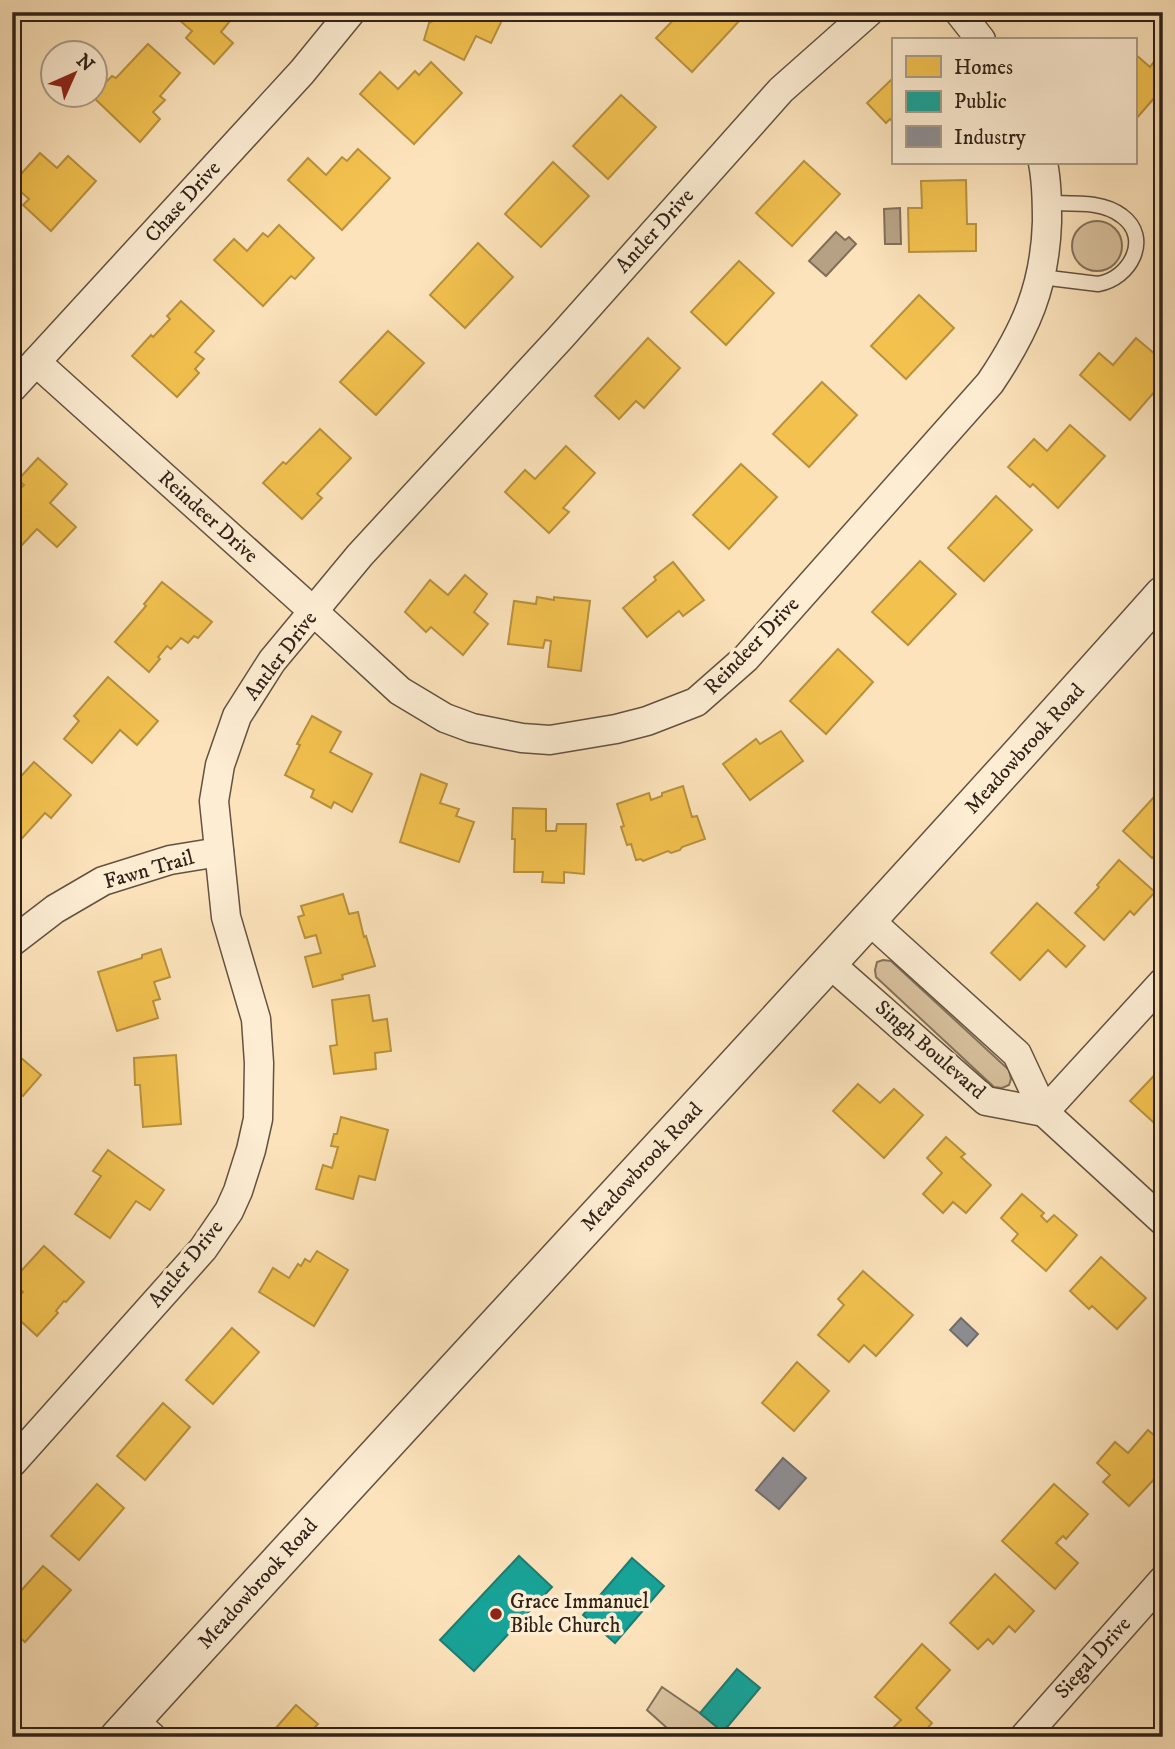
<svg xmlns="http://www.w3.org/2000/svg" width="1175" height="1749" viewBox="0 0 1175 1749" font-family="'IM FELL DW Pica',serif">
	<style>
		.green { fill: #d9c29f; stroke: #84725c; stroke-width: 2 }
		.water { fill: #b7a184; stroke: #816e59; stroke-width: 2 }
		.homes { fill: #f2c14e; stroke: #b8913e; stroke-width: 2 }
		.public { fill: #17a398; stroke: #1e7c72; stroke-width: 2 }
		.industry { fill: #8d8d92; stroke: #716d6d; stroke-width: 2 }
		.lines { fill: none; stroke-linecap: round; stroke-linejoin: round }
		.service-casing { stroke: #635241; stroke-width: 17 }
		.minor-casing { stroke: #635241; stroke-width: 31 }
		.tertiary-casing { stroke: #635241; stroke-width: 38 }
		.service { stroke: #fdedd3; stroke-width: 14 }
		.minor { stroke: #fdedd3; stroke-width: 28 }
		.tertiary { stroke: #fdedd3; stroke-width: 35 }
		.poi-dot { fill: #8f2418; stroke: #fdedd3; stroke-width: 2.5 }
		.labels { text-anchor: middle; dominant-baseline: central; stroke-width: 7; stroke-linejoin: round; paint-order: stroke }
		.street-label { font-size: 21px; fill: #302218; stroke: #fdedd3 }
		.poi-label { font-size: 21px; fill: #302218; stroke: #fdedd3; text-anchor: start }
	</style>
	<rect width="100%" height="100%" fill="#fce3bb"/>
	<filter id="stains"><feTurbulence type="fractalNoise" baseFrequency=".00286" numOctaves="4"/><feColorMatrix values="0 0 0 0 .2 0 0 0 0 .09 0 0 0 0 .02 0 0 0 .5 -.17"/></filter>
	<radialGradient id="worn" r=".72"><stop offset=".6" stop-color="#630" stop-opacity="0"/><stop offset="1" stop-color="#630" stop-opacity=".3"/></radialGradient>
	<g class="green">
		<circle cx="1097" cy="246" r="25"/>
		<path d="M883,960l8,1 118,109 2,9 -2,6 -7,3 -8,-1 -118,-110 -1,-7 2,-8z"/>
		<path d="M662,1687l38,26 23,19 -5,5h-41l-30,-27z"/>
	</g>
	<g class="water">
		<path d="M900,208l1,36h-16l-1,-35z"/>
		<path d="M836,232l9,8 4,-3 7,7 -30,32 -17,-15z"/>
	</g>
	<g class="homes">
		<path d="M170,12h62l-5,6 3,3 -9,11 12,11 -19,21 -28,-26 6,-7z"/>
		<path d="M434,12h68l3,2 -14,29 -15,-7 -12,24 -40,-20 5,-17 4,-2 -3,-2z"/>
		<path d="M681,12h50l9,8 -48,52 -36,-34z"/>
		<path d="M148,44l32,29 -20,23 5,4 -12,12 7,7 -20,23 -48,-46 20,-20 4,2z"/>
		<path d="M1135,54l15,13 3,-4 10,8v17l-28,32z"/>
		<path d="M431,62l31,31 -48,51 -54,-50 20,-22 18,17 17,-18 4,4z"/>
		<path d="M893,78v44l-3,-3 -4,4 -19,-20z"/>
		<path d="M621,95l35,32 -48,52 -35,-33z"/>
		<path d="M358,149l32,29 -48,52 -54,-50 20,-22 18,17 16,-18 5,4z"/>
		<path d="M40,153l17,15 11,-12 28,25 -45,50 -28,-26 6,-6 -17,-15z"/>
		<path d="M804,161l36,33 -48,52 -36,-33z"/>
		<path d="M553,162l36,34 -48,51 -36,-33z"/>
		<path d="M966,180l1,44h9v27l-67,1 -1,-44h14l-1,-27z"/>
		<path d="M279,225l35,33 -19,21 -4,-3 -28,30 -49,-46 20,-21 13,12 16,-18 5,4z"/>
		<path d="M478,243l35,34 -48,51 -35,-33z"/>
		<path d="M739,261l35,32 -48,52 -35,-33z"/>
		<path d="M919,295l35,33 -48,51 -35,-33z"/>
		<path d="M181,301l33,30 -19,21 9,7 -9,10 4,4 -22,24 -45,-41 19,-21 2,2 17,-18 -3,-3z"/>
		<path d="M388,331l36,32 -48,52 -36,-33z"/>
		<path d="M648,338l32,30 -36,40 -8,-7 -17,18 -24,-23z"/>
		<path d="M1136,338l27,23v21l-33,38 -50,-45 19,-22 14,12z"/>
		<path d="M822,382l35,33 -48,52 -36,-33z"/>
		<path d="M1070,425l35,31 -47,52 -25,-24 -3,3 -22,-20 26,-28 13,12z"/>
		<path d="M320,429l31,29 -34,36 5,4 -20,21 -39,-36 20,-21 3,2z"/>
		<path d="M566,446l29,27 -32,35 6,4 -20,21 -44,-41 20,-22 10,9z"/>
		<path d="M38,458l29,26 -17,19 26,24 -19,20 -20,-18 -16,17 -9,-9v-45l3,-3 3,2 6,-6 -6,-5z"/>
		<path d="M741,464l36,33 -48,52 -36,-34z"/>
		<path d="M996,496l36,34 -48,51 -36,-33z"/>
		<path d="M920,561l36,33 -48,51 -36,-33z"/>
		<path d="M673,562l31,38 -21,16 -4,-5 -32,26 -24,-29 33,-28 -2,-3z"/>
		<path d="M465,575l22,19 -13,18 14,12 -25,31 -32,-28 -5,5 -21,-20 25,-32 18,15z"/>
		<path d="M162,582l50,40 -14,16 -4,-2 -6,7 -7,-5 -10,11 -4,-3 -9,11 2,2 -11,13 -34,-30 31,-36 -2,-2z"/>
		<path d="M537,597l17,3v-3l36,4 -9,70 -33,-4 3,-26 -6,-1 -2,8 -35,-4 6,-43 22,3z"/>
		<path d="M838,649l35,33 -47,52 -36,-33z"/>
		<path d="M108,677l50,44 -21,24 -17,-15 -28,33 -28,-24 15,-18 -5,-5z"/>
		<path d="M312,716l29,16 -11,20 42,22 -20,38 -18,-10 -3,6 -20,-11 3,-7 -29,-15 15,-30 -3,-1z"/>
		<path d="M781,731l22,30 -53,39 -27,-36 33,-25 4,5z"/>
		<path d="M34,762l37,33 -20,23 -6,-5 -28,31 -5,-4v-54z"/>
		<path d="M421,774l26,10 -7,19 19,6 -3,7 18,6 -15,40 -59,-20z"/>
		<path d="M683,786l9,31 5,-1 8,23 -23,8 -2,3 -9,3 -3,-2 -25,10 -2,-2 -5,1 -5,-16 -4,1 -6,-18 3,-1 -7,-22 32,-11 2,7 11,-4v-3z"/>
		<path d="M1163,787v59l-11,12 -29,-27z"/>
		<path d="M513,808l33,1v22h10l1,-7h29l-2,50 -20,-2v11l-22,-1 1,-10h-29l1,-33h-3z"/>
		<path d="M1119,860l36,32 -21,23 -4,-4 -26,29 -29,-27 24,-26 -2,-2z"/>
		<path d="M343,894l6,20 9,-2 6,25 2,-1 9,30 -33,9 1,4 -30,8 -8,-30 16,-4 -5,-18 -11,3 -7,-21 6,-2 -3,-9z"/>
		<path d="M1037,903l48,43 -19,21 -18,-17 -28,30 -29,-27z"/>
		<path d="M161,949l9,28 -16,5 6,17 -7,2 5,17 -41,13 -19,-59 44,-14v-3z"/>
		<path d="M369,995l4,26 14,-2 4,32 -16,2 1,16 -42,5 -4,-28 7,-1 -5,-45z"/>
		<path d="M12,1050l29,25 -18,21 -3,-2 -8,9z"/>
		<path d="M176,1055l5,69 -38,3 -3,-42h-5l-1,-27z"/>
		<path d="M1163,1066v65l-33,-30z"/>
		<path d="M858,1084l22,19 14,-14 29,26 -39,43 -51,-47z"/>
		<path d="M341,1117l47,13 -13,50 -16,-4 -6,23 -37,-10 7,-24 9,3 6,-21 -7,-1 3,-12h3z"/>
		<path d="M946,1137l19,17 -4,3 30,28 -25,28 -13,-11 -10,11 -20,-19 19,-21 -15,-15z"/>
		<path d="M108,1150l56,40 -14,20 -14,-9 -26,37 -35,-24 26,-38 -8,-5z"/>
		<path d="M1022,1194l22,19 -3,3 6,6 7,-7 23,20 -31,36 -34,-30 6,-7 -17,-16z"/>
		<path d="M44,1246l40,36 -18,20 -2,-1 -8,10 2,2 -21,23 -25,-23v-9l11,-12 -11,-11z"/>
		<path d="M317,1251l31,19 -34,56 -55,-34 14,-24 16,10 9,-14 3,2 4,-7 5,3z"/>
		<path d="M1101,1257l45,41 -29,31 -25,-23 -3,3 -19,-18z"/>
		<path d="M863,1271l50,44 -37,41 -12,-11 -15,17 -31,-27 26,-30 -6,-6z"/>
		<path d="M232,1328l27,24 -46,52 -27,-24z"/>
		<path d="M797,1362l32,29 -35,40 -32,-28z"/>
		<path d="M163,1403l27,24 -45,53 -28,-24z"/>
		<path d="M1148,1430l15,13v34l-4,-3 -30,32 -26,-24 7,-7 -13,-12 18,-21 13,11z"/>
		<path d="M97,1484l27,24 -45,52 -28,-24z"/>
		<path d="M1054,1484l34,30 -22,25 -3,-3 -7,7 22,20 -23,26 -53,-48z"/>
		<path d="M43,1566l28,24 -46,52 -13,-11v-30z"/>
		<path d="M995,1574l39,37 -19,21 -6,-6 -16,18 -5,-5 -10,10 -28,-26z"/>
		<path d="M922,1644l28,26 -34,38 16,15 -12,14h-14l-12,-10 7,-7 -26,-23z"/>
		<path d="M296,1705l22,19 -3,3 11,10h-58z"/>
	</g>
	<g class="public">
		<path d="M519,1556l33,31 -78,84 -34,-31z"/>
		<path d="M632,1558l32,28 -49,57 -32,-28z"/>
		<path d="M737,1669l23,19 -37,44 -23,-19z"/>
	</g>
	<g class="industry">
		<path d="M961,1318l17,16 -11,12 -17,-16z"/>
		<path d="M783,1458l23,20 -27,31 -23,-19z"/>
	</g>
	<g class="lines">
		<g class="service-casing">
			<path id="service" d="M1041,277l57,7c32,-5 54,-46 24,-68 -20,-16 -51,-12 -75,-13"/>
		</g>
		<g class="minor-casing">
			<g id="minor">
				<path d="M959,12l22,28"/>
				<path d="M36,362l277,249 87,80 45,27 27,10 50,10 28,2 66,-11 31,-8 49,-19 50,-44 244,-275c35,-52 55,-96 57,-161 0,-20 0,-39 -4,-59"/>
				<path d="M12,388l290,-316 49,-60"/>
				<path d="M869,920l148,134 27,58 119,109"/>
				<path d="M12,942l43,-33 48,-28 67,-21 49,-8"/>
				<path d="M829,963l157,138 58,11"/>
				<path d="M1044,1112l119,-130"/>
				<path d="M12,1463l191,-214 26,-38 9,-20 13,-41 7,-31 1,-56 -3,-44 -30,-102 -12,-116 6,-36 17,-49 35,-55 88,-106 201,-218 220,-247 88,-78"/>
				<path d="M133,1720l19,17"/>
				<path d="M1024,1737l139,-157"/>
			</g>
		</g>
		<g class="tertiary-casing">
			<path id="tertiary" d="M118,1737c347,-382 701,-757 1045,-1143"/>
		</g>
		<use href="#service" class="service"/>
		<use href="#minor" class="minor"/>
		<use href="#tertiary" class="tertiary"/>
	</g>
	<circle class="poi-dot" cx="496" cy="1614" r="7"/>
	<g class="labels">
		<g class="street-label">
			<text transform="translate(183 202) rotate(-48)">Chase Drive</text>
			<text transform="translate(655 231) rotate(-48)">Antler Drive</text>
			<text transform="translate(208 517) rotate(42)">Reindeer Drive</text>
			<text transform="translate(752 646) rotate(-46)">Reindeer Drive</text>
			<text transform="translate(281 656) rotate(-53)">Antler Drive</text>
			<text transform="translate(1025 749) rotate(-48)">Meadowbrook Road</text>
			<text transform="translate(149 870) rotate(-16)">Fawn Trail</text>
			<text transform="translate(930 1050) rotate(41)">Singh Boulevard</text>
			<text transform="translate(642 1167) rotate(-47)">Meadowbrook Road</text>
			<text transform="translate(186 1264) rotate(-51)">Antler Drive</text>
			<text transform="translate(258 1584) rotate(-48)">Meadowbrook Road</text>
			<text transform="translate(1093 1658) rotate(-48)">Siegal Drive</text>
		</g>
		<g class="poi-label">
			<text x="510" y="1602">Grace Immanuel<tspan x="510" dy="24">Bible Church</tspan></text>
		</g>
	</g>
	<rect width="1175" height="1749" fill="none" stroke="#fce3bb" stroke-width="42"/>
	<rect x="14" y="14" width="1147" height="1721" fill="none" stroke="#302218" stroke-width="3.5"/>
	<rect x="21" y="21" width="1133" height="1707" fill="none" stroke="#302218" stroke-width="2"/>
	<rect x="892" y="38" width="245" height="126" fill="#fdedd3" stroke="#ab9c88" stroke-width="2"/>
	<rect x="906" y="56" width="35" height="21" fill="#f2c14e" stroke="#ab9c88" stroke-width="2"/>
	<text x="954" y="74" font-size="21" fill="#302218">Homes</text>
	<rect x="906" y="91" width="35" height="21" fill="#17a398" stroke="#ab9c88" stroke-width="2"/>
	<text x="954" y="108" font-size="21" fill="#302218">Public</text>
	<rect x="906" y="126" width="35" height="21" fill="#8d8d92" stroke="#ab9c88" stroke-width="2"/>
	<text x="954" y="144" font-size="21" fill="#302218">Industry</text>
	<g transform="translate(74 74) rotate(45)"><circle r="33" fill="#fdedd3" stroke="#ab9c88" stroke-width="2"/>
	<path d="M0-5L12 26L0 18L-12 26Z" fill="#8f2418"/>
	<text y="-10" font-size="19" font-weight="bold" text-anchor="middle" fill="#302218">N</text>
	</g>
	<rect width="100%" height="100%" filter="url(#stains)"/>
	<rect width="100%" height="100%" fill="url(#worn)"/>
</svg>
